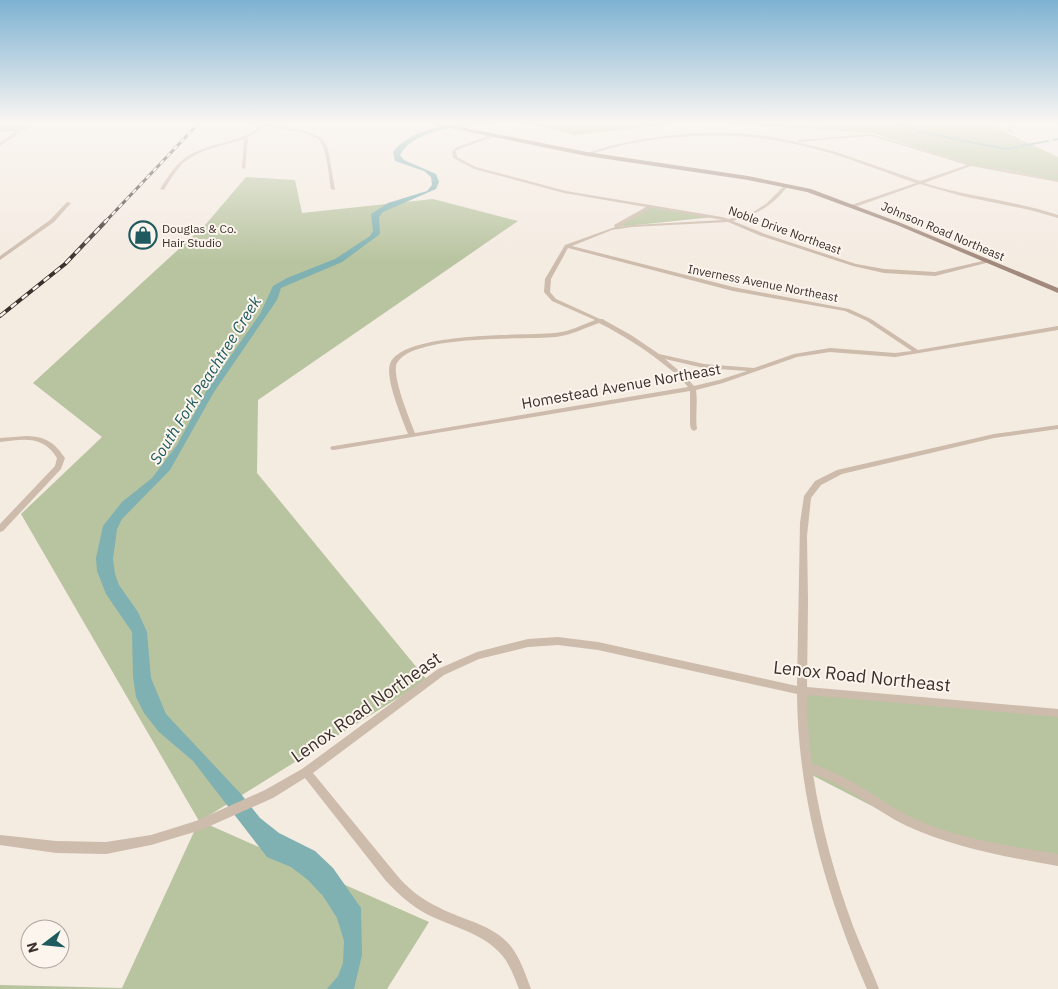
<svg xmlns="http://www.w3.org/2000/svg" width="1058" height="989" viewBox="0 0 1058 989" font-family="'IBM Plex Sans',sans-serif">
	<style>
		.green { fill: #b8c4a0 }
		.water { fill: #7fb0b2 }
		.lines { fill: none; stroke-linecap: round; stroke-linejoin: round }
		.stream { stroke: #7fb0b2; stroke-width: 2 }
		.street { fill: #cdbbac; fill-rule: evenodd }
		.secondary { fill: #a18a7d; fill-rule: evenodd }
		.rail-far1-casing { stroke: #3b302b; stroke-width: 3 }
		.rail-casing { stroke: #3b302b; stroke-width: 4 }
		.rail-far1 { stroke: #fbf5ee; stroke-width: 2; stroke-dasharray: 5; stroke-linecap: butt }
		.rail { stroke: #fbf5ee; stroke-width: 2.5; stroke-dasharray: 7; stroke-linecap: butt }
		.labels { text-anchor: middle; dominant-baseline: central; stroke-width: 4; stroke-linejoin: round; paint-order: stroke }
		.far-poi-label { font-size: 12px; fill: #3b302b; stroke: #fbf5ee; text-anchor: start }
		.far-street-label { font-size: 12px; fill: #3b302b; stroke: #fbf5ee }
		.street-label { font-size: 15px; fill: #3b302b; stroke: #fbf5ee }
		.water-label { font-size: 16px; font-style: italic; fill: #1f5a5e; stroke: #fbf5ee }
		.near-street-label { font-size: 18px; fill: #3b302b; stroke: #fbf5ee }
	</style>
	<rect width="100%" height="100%" fill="#f4ebe1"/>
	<g class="green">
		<path d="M0,123h34l-7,7 -27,2z"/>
		<path d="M523,123h160l-108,12z"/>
		<path d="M721,123h264l73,34v24l-52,-11 -33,-4 -100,-33z"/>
		<path d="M246,177l49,3 7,33 131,-14 85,22 -260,179 -1,73 170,207 -227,141 229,101 -42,67h-387v-4l122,3 77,-167 -178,-307 81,-77 -69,-54 173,-159z"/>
		<path d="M652,206l61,11 -96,10z"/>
		<path d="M804,689l254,25v148l-151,-38 -103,-53z"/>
	</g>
	<path class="water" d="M467,123h27c-28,2 -80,5 -94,32l4,5 32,14 3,8 -3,7 -53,23 -4,5 1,17 -38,28 -61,26 -4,12 -63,92 -44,78 -48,49 -5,10 -4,30 2,15 4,11 19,27 9,20 4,46 15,36 75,80 19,24 19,15 36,18 18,17 28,40 1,47 -8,34h-27l11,-13 5,-13 1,-22 -7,-23 -14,-22 -15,-16 -17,-13 -24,-10 -74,-96 -34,-29 -15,-19 -8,-16 -3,-20 -1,-45 -26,-38 -9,-23 -1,-13 7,-32 19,-24 30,-24 25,-33 30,-55 53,-76 13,-28 14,-8 48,-19 35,-23 3,-5 -2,-17 17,-11 39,-12 5,-6 -1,-8 -7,-6 -29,-10 -2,-9c16,-21 49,-27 74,-29z"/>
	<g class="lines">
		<g class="stream">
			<path d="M810,123h19"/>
			<path d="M897,123l24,9 84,17 13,-2"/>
			<path d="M1054,140l4,-1"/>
			<path d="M1021,146l27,-5"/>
		</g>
		<g class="street">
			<path d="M29,123h4l-33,23v-3z"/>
			<path d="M263,123h4l-1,1 39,7 17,7 6,11 7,41 -4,-1c-2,-11 -4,-43 -13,-50 -11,-8 -40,-10 -54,-13l-4,4 -12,7 -3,32 -3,-1 2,-29c-21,7 -45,10 -62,25 -7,8 -13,17 -18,26l-4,-1c7,-11 14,-23 25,-31 24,-17 58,-13 78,-35z"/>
			<path d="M1014,123h4l-8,5 4,4 -3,1 -5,-5z"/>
			<path d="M497,133l1,2 -39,14 -3,2 1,6 19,10 90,24 156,26 7,2 24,-7 13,-8 20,-20 2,1v1c-16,20 -30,28 -55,35l32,13 91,30 28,5 51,3 52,-12 3,2 -55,14 -51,-3 -31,-7 -92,-30 -33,-14 -96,5 -20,3 -40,16 161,41 116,22 22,10 47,31 140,-24v4l-163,27 -65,-5 -33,5 -74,26 -27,7c2,13 -1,26 1,39l-3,2 -3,-2 -1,-5v-33l-356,59h-2l-2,-2 2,-2h2l74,-12c-6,-16 -23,-55 -18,-70 12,-33 135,-28 165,-31 14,-1 27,-8 40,-13l-43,-19 -8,-9 1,-13 20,-34 50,-18 -1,-2 32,-18 -82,-14 -90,-24 -21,-11 -1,-7 5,-4zM651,208l72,12 -91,5 -13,2zM568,248l165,43 112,20 22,10 45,30 -17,2 -65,-5 -36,6 -40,14 -50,-4 -45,-10 -28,-19 -27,-15 -1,-1h-3l-44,-20 -6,-7 1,-13zM599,323c24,12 46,26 67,43 8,6 16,13 22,21l-273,46c-5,-13 -24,-58 -18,-70 16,-29 128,-23 159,-26 15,-2 29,-9 43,-14zM665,359l39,9 43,3 -28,9 -25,6 -10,-11z"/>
			<path d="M689,133h52l26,3 25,5 41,10 87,30 47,-16 -96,-29 -72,6 -2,-1 2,-1 72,-6 101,30 86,16v2l-87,-16 -47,17c44,14 90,17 134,32v3l-28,-8 -68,-14 -42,-12 -65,23h-4v-2l65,-22c-35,-12 -69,-26 -104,-35 -57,-15 -116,-16 -174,-6 -17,3 -34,8 -51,13l-2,-1 25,-8 27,-6z"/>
			<path d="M1058,171v2l-18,2 -2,-1z"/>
			<path d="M67,202l4,1 -17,19 -54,38v-4l50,-36z"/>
			<path d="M1058,425v4l-64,9 -152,36 -21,11 -10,13 -4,38 1,65 -1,86 251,22v8l-251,-22 1,31 4,38c37,11 67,37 101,54 45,21 96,28 145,36v12c-51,-9 -103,-18 -151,-40 -32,-15 -59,-41 -94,-52 8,52 22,103 40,152 8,21 18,42 26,63h-12c-41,-94 -69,-192 -70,-295l-199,-44 -40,-5 -30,2 -49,12 -35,16 -131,98 82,100c12,15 27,27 45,35 23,12 51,16 69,36 11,13 16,29 22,45h-12c-5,-13 -10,-27 -20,-37 -17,-18 -42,-24 -64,-34 -19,-8 -35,-22 -49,-37l-81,-103 -32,20 -72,32 -50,15 -45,9 -50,-1 -56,-8v-10l56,6 50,1 45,-7 45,-14 69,-31 37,-21 136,-100 39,-17 51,-13 30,-2 40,5 199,44 3,-163 4,-27 11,-15 22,-11 157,-36z"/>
			<path d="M27,436c19,1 27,6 38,22l-4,11 -58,62 -3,1v-8l55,-58 2,-8c-14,-23 -33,-19 -57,-16v-4z"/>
		</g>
		<path class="secondary" d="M433,123h8l146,29 161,24 63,13 90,34 157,65v5l-161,-68 -90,-33 -59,-12 -161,-24 -152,-31z"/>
		<g class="rail-far1-casing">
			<path id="rail-far1" d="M105,222l94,-99"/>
		</g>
		<g class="rail-casing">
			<path id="rail" d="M0,316l65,-52 41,-43"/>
		</g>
		<use href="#rail-far1" class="rail-far1"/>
		<use href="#rail" class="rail"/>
	</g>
	<linearGradient id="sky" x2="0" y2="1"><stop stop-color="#7eb2d2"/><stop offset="0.47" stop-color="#faf6f2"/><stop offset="1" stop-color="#faf6f2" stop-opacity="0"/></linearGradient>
	<rect width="1058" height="261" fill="url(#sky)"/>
	<defs>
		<g id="shop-ring" transform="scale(1.4375)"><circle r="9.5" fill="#fbf5ee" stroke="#1f5a5e" stroke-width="1.5"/><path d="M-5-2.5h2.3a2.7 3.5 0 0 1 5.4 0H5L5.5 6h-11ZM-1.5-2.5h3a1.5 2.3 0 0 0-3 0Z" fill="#1f5a5e"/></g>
	</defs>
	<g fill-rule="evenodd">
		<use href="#shop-ring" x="143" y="235"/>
	</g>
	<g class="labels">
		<g class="far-poi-label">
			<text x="162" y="228">Douglas &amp; Co.<tspan x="162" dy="14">Hair Studio</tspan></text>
		</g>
		<g class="far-street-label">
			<text transform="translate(785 230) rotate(20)">Noble Drive Northeast</text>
			<text transform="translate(943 231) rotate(23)">Johnson Road Northeast</text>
			<text transform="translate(763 283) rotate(11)">Inverness Avenue Northeast</text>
		</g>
		<g class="street-label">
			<text transform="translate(621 386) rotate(-10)">Homestead Avenue Northeast</text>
		</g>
		<g class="water-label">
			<text transform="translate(205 380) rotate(-58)">South Fork Peachtree Creek</text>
		</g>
		<g class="near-street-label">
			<text transform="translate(862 676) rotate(6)">Lenox Road Northeast</text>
			<text transform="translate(366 707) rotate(-35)">Lenox Road Northeast</text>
		</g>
	</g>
	<g transform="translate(45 944) rotate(254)"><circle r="24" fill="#fbf5ee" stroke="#aea6a0"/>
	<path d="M0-4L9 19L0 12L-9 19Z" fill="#1f5a5e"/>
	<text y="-8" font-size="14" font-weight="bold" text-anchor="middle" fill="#3b302b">N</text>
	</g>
</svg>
